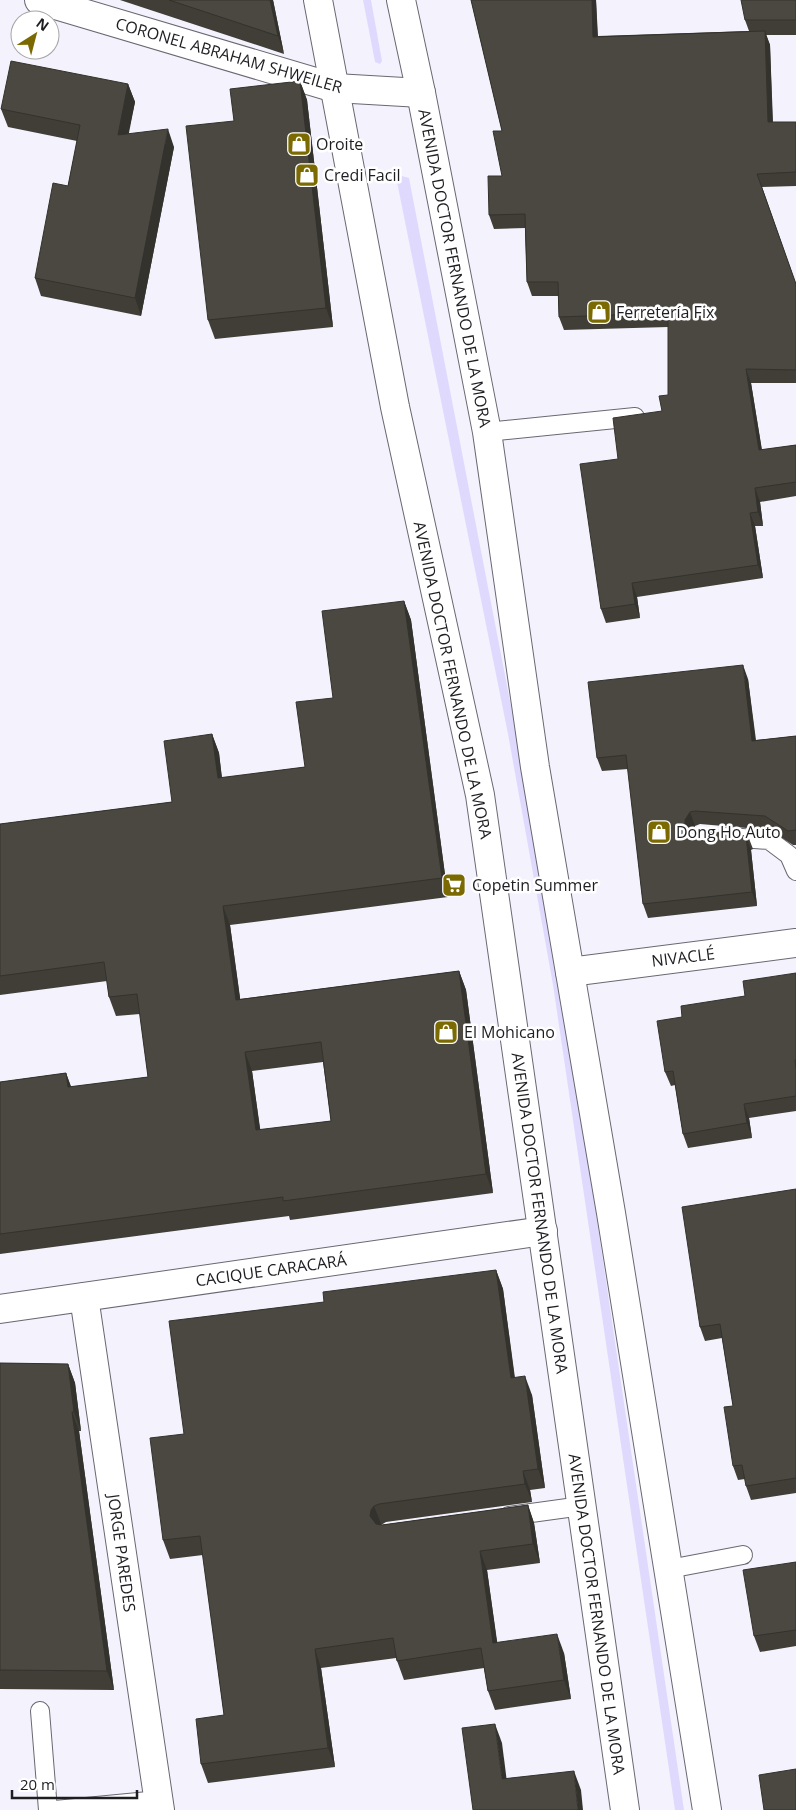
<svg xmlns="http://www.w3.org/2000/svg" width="796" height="1810" viewBox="0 0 796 1810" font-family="'Open Sans',sans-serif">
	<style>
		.green { fill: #dfdafd }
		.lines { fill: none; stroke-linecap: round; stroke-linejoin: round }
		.lane-casing { stroke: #696871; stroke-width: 20 }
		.street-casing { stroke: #696871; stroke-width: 30 }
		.secondary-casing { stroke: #696871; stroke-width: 30 }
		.highway-casing { stroke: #696871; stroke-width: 30 }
		.lane { stroke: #fff; stroke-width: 18 }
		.street { stroke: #fff; stroke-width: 28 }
		.secondary { stroke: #fff; stroke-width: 28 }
		.highway { stroke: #fff; stroke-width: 28 }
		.wall { fill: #403e37; fill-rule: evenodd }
		.shaded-wall { fill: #34322d }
		.building { fill: #4a4840; stroke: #34322d; fill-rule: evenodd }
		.labels { text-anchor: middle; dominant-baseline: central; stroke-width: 5; stroke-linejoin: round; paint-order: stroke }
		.street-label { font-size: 16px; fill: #1e1d21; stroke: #fff }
		.poi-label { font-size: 16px; fill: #1e1d21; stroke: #fff; text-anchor: start }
	</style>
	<rect width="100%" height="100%" fill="#f4f3fd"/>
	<g class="green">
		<path d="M363,0h8l11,61 -2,3 -5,-2z"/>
		<path d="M402,176l7,2 107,554 46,250 122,828h-9l-122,-825 -45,-251 -111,-552z"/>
	</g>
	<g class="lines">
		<g class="lane-casing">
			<g id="lane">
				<path d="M487,432l148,-15"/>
				<path d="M727,837l42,3 20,15 7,16"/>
				<path d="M509,1516l73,-10"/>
				<path d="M669,1569l74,-14"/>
				<path d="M40,1711l8,99"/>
				<path d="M55,1810l104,-10"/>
			</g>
		</g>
		<g class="street-casing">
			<g id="street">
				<path d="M39,0l296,88 86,5"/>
				<path d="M84,1297l76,513"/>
				<path d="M0,1309l543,-78"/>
			</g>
		</g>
		<g class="secondary-casing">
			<path id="secondary" d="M570,972l226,-29"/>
		</g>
		<g class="highway-casing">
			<g id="highway">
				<path d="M318,0l77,407 85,388 145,1015"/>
				<path d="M401,0l20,93 66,339 48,335 76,446 96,597"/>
			</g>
		</g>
		<use href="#lane" class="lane"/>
		<use href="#street" class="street"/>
		<use href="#secondary" class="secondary"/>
		<use href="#highway" class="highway"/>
	</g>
	<g class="wall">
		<path d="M120,0h153l11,54z"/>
		<path d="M471,0h125l2,36 151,-5 -4,-11 51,-20v35h-30l4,10 3,77h23v64l-34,1 34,97v99h-45l11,67 34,-5v51l-36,6 3,24h-8l8,52 -126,19 3,21 -34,5 -5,-14 17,-150 44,-48 6,-16v-68l-104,3 -5,-13 -1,-21h-26l-5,-14 -2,-54 -31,1 -5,-14 13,-39v-45z"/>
		<path d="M300,81l7,19 26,227 -118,12 -7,-19 26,-199z"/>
		<path d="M128,84l7,18 -7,32 46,13 -33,169 -100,-20 -6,-18 33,-92 9,-45 -69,-14 -7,-18z"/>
		<path d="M404,601l7,19 37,277 -218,28 10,74 219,-28 7,19 27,203 -203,27 -1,-4 -289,38v-172l66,-9 5,14 77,-10 -8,-63 -24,2 -7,-19 -2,-16 -107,14v-171l172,-22 40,-68 7,19 3,25 83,-11 28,-69zM323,1062l8,59 -71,9 -8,-59z"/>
		<path d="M748,679l8,61 40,-4v109h-3l-23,-15 -70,-6 -5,2 -3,5 56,5 5,13 -2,1 6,56 -109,12 -5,-14 -15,-135 -26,2 -5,-13z"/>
		<path d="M796,973v138l-47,7 3,20 -64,10 -5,-14 -8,-49 -4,1 -6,-14 17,-55 63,-21z"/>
		<path d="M796,1189v304l-45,7 -5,-14 -1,-7 -7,1 -5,-14v-60l-11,-68 -17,3 -5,-14z"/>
		<path d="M496,1270l7,19 12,89 17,17 13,93 -15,2 2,12 -146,20 -5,3 147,-20 6,18 6,40 -53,7 10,73 67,10 7,46 -76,11 -7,-19 -4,-23 -80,12 -8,-22 -75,10 14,99 -127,16 -7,-19 23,-49 -21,-160 -33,4 -7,-19 21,-106 140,-132z"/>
		<path d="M0,1363l68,1 7,19 6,48h-2l35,259 -114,-1z"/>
		<path d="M796,1562v84l-36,6 -6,-16z"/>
	</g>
	<g class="shaded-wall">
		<path d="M270,0h3l11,54 -6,-18z"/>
		<path d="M592,0h4l2,50 -5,-13z"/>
		<path d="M765,31l5,14 3,91 -5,-14z"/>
		<path d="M300,81l7,19 26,227 -7,-19z"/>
		<path d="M128,84l7,18 -10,51 -7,-18z"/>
		<path d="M168,129l6,18 -33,169 -6,-18z"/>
		<path d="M746,369l5,14 13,81 -5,-14z"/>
		<path d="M755,488l5,14 3,24 -5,-14z"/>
		<path d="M750,513l5,13 8,52 -5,-13z"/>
		<path d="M632,583l5,14 3,21 -5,-14z"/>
		<path d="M404,601l7,19 37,277 -6,-19z"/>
		<path d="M743,665l5,14 9,75 -5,-13z"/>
		<path d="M212,734l7,19 5,44 -6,-19z"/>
		<path d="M690,812l5,14 -5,8 -5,-8v-6z"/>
		<path d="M746,836l5,14 6,56 -5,-14z"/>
		<path d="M223,906l7,19 13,94 -7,-19z"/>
		<path d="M459,971l7,19 27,203 -7,-19z"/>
		<path d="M245,1052l7,19 11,78 -7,-19z"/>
		<path d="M66,1073l7,19 -5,-5z"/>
		<path d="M744,1104l5,14 3,20 -5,-15z"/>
		<path d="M496,1270l7,19 14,108 -6,-19z"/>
		<path d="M68,1364l7,19 6,48 -7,-19z"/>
		<path d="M525,1376l7,19 13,93 -7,-19z"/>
		<path d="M72,1412l7,19 35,259 -7,-19z"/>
		<path d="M523,1471l7,19 2,12 -7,-18z"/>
		<path d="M528,1505l6,18 6,40 -7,-19z"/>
		<path d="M374,1506l7,18 -4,11 -7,-19 1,-6z"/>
		<path d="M480,1551l7,19 13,92 -7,-19z"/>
		<path d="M557,1634l7,19 7,46 -7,-19z"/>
		<path d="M315,1649l6,19 14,99 -7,-19z"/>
		<path d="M495,1724l7,19 7,55 -7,-19z"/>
		<path d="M574,1771l7,19 2,20h-5z"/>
	</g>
	<g class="building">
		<path d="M169,0h101l8,36z"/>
		<path d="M471,0h121l1,37 172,-6 3,91h28v50l-39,2 39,110v86l-50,-1 13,81 37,-5v37l-41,6 3,24 -8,1 8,52 -126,18 3,21 -34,5 -21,-145 38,-5 -5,-41 49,-7 -3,-15 9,-1v-82l-109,4 -1,-35h-31l-2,-68 -36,1 -1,-39h14l-9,-45h9z"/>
		<path d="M741,0h55v20h-51z"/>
		<path d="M11,61l117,23 -10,51 50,-6 -33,169 -100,-20 18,-95 15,3 12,-61 -79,-16z"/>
		<path d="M300,81l26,227 -118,12 -22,-194 48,-5 -4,-32z"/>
		<path d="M404,601l38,277 -219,28 13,94 223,-29 27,203 -203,27v-4l-283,37v-152l66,-9 2,14 80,-10 -11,-83 -28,3 -5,-35 -104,14v-152l172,-22 -8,-61 48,-7 6,44 87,-11 -9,-65 37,-4 -11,-87zM321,1042l10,79 -75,9 -11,-78z"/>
		<path d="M743,665l9,76 44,-5v94l-8,1 -23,-15 -70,-5 -5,1 -5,8v6l5,4 58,6h-2l6,56 -109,12 -17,-149 -29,3 -9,-76z"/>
		<path d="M796,973v86l-1,1 1,9v27l-52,8 3,19 -64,11 -10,-63 -8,1 -8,-51 25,-4 -1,-11 64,-10 -2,-15z"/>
		<path d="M796,1189v289l-50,8 -4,-21 -9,1 -9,-59 9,-1 -13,-82 -20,3 -18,-120z"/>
		<path d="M496,1270l15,108 14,-2 13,93 -15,2 2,13 -146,20 -5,2 -3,4 -1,6 6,8 6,1 146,-20 5,39 -53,7 13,92 64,-9 7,46 -76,11 -7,-43 -84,13 -4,-23 -78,11 13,99 -127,16 -5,-45 28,-4 -24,-179 -37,4 -13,-102 34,-4 -15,-113 155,-19 -1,-10z"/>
		<path d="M0,1363l68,1 6,48h-2l35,259 -107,-1z"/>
		<path d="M796,1562v68l-42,6 -11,-66z"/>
		<path d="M495,1724l7,55 72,-8 4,39h-105l-11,-82z"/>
		<path d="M796,1769v41h-32l-5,-35z"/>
	</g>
	<defs>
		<g id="shop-square" transform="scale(1.25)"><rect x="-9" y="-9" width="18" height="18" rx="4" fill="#7b6a02" stroke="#fff"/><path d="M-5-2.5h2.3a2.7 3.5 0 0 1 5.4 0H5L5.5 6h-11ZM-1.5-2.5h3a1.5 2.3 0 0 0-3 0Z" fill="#fff"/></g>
		<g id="supermarket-square" transform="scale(1.25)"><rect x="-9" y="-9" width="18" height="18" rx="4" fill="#7b6a02" stroke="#fff"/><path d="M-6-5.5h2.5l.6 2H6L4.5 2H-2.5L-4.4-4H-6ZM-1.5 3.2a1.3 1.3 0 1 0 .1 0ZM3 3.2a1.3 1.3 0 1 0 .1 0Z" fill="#fff"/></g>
	</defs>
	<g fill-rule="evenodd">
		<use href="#shop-square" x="299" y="144"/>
		<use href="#shop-square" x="307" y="175"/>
		<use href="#shop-square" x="599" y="312"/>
		<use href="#shop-square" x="659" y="832"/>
		<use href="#supermarket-square" x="454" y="885"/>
		<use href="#shop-square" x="446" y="1032"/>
	</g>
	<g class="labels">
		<g class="street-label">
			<text transform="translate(229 55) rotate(16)">CORONEL ABRAHAM SHWEILER</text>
			<text transform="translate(455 268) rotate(79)">AVENIDA DOCTOR FERNANDO DE LA MORA</text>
			<text transform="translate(453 680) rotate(78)">AVENIDA DOCTOR FERNANDO DE LA MORA</text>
			<text transform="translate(683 957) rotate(-7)">NIVACLÉ</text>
			<text transform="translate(540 1213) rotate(82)">AVENIDA DOCTOR FERNANDO DE LA MORA</text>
			<text transform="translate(271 1270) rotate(-8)">CACIQUE CARACARÁ</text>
			<text transform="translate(122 1553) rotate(82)">JORGE PAREDES</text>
			<text transform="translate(597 1614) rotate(82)">AVENIDA DOCTOR FERNANDO DE LA MORA</text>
		</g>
		<g class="poi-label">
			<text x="316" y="144">Oroite</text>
			<text x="324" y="175">Credi Facil</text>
			<text x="616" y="312">Ferretería Fix</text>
			<text x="676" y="832">Dong Ho Auto</text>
			<text x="472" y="885">Copetin Summer</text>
			<text x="464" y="1032">El Mohicano</text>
		</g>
	</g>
	<g transform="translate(35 35) rotate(36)"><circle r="24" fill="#ffffff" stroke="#a5a5a6"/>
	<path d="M0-4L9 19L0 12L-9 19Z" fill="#7b6a02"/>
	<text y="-8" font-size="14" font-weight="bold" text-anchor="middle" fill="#1e1d21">N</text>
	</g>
	<path d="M12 1790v8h125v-8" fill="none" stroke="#1e1d21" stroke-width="2.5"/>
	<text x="20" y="1790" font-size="15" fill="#1e1d21" stroke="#ffffff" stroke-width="4" paint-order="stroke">20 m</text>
</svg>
